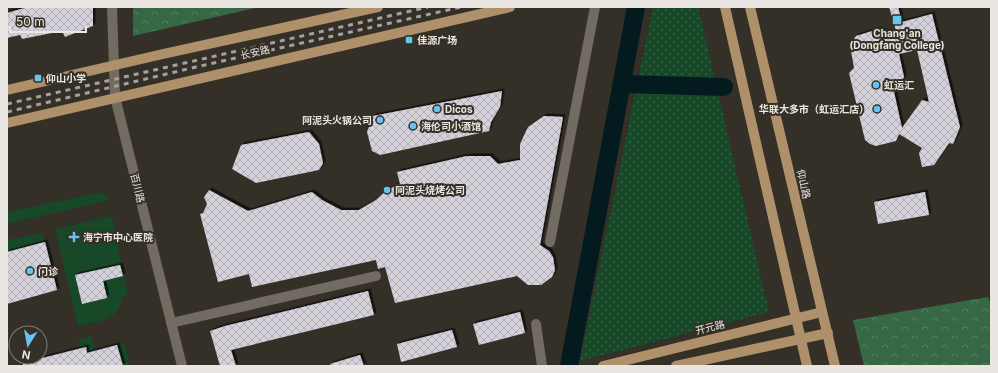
<svg xmlns="http://www.w3.org/2000/svg" width="998" height="373" viewBox="0 0 998 373" font-family="Inter,'Noto Sans SC',sans-serif">
	<style>
		.green { fill: #174828 }
		.forest { fill: url(#forest-crowns) }
		.park { fill: url(#park-dots) }
		.lines { fill: none; stroke-linecap: round; stroke-linejoin: round }
		.river { stroke: #031b1f; stroke-width: 18 }
		.building { fill: url(#building-cross-hatch); fill-rule: evenodd; filter: url(#shadow) }
		.minor { stroke: #716b62; stroke-width: 10 }
		.major { stroke: #ae906a; stroke-width: 10 }
		.rail { stroke: #a5a09a; stroke-width: 3; stroke-dasharray: 5 5; stroke-linecap: butt }
		.poi-dot { fill: #66c4ef; stroke: #342f27; stroke-width: 1.5 }
		.labels { text-anchor: middle; dominant-baseline: central; stroke-width: 4; stroke-linejoin: round; paint-order: stroke }
		.poi-label { font-size: 10px; font-weight: bold; fill: #eae6e1; stroke: #342f27; text-anchor: start }
		.street-label { font-size: 10px; fill: #eae6e1; stroke: #342f27 }
	</style>
	<defs>
		<pattern id="forest-crowns" width="20" height="18" patternUnits="userSpaceOnUse"><rect width="20" height="18" fill="#366845"/><path d="M2 6a3 3 0 1 1 6 0M12 15a3 3 0 1 1 6 0" fill="none" stroke="#537e60"/></pattern>
		<pattern id="park-dots" width="8" height="8" patternUnits="userSpaceOnUse"><rect width="8" height="8" fill="#174828"/><path d="M2 2h.1M6 6h.1" fill="none" stroke="#396247" stroke-width="1.8" stroke-linecap="round"/></pattern>
		<pattern id="building-cross-hatch" width="8" height="8" patternUnits="userSpaceOnUse"><rect width="8" height="8" fill="#d4d1db"/><path d="M0 0l8 8M0 8l8-8" fill="none" stroke="#b0aeb5"/></pattern>
		<filter id="shadow"><feDropShadow dx="2.5" dy="-2.5" stdDeviation="0" flood-color="#0009"/></filter>
	</defs>
	<rect width="100%" height="100%" fill="#342f27"/>
	<g class="green">
		<path d="M98,193l7,1 4,6 -102,24v-12z"/>
		<path d="M112,216l16,79 -6,2c-3,25 -24,24 -44,29l-23,-97z"/>
		<path d="M42,233l3,9 -38,9v-11z"/>
		<path d="M91,336l4,15 -8,2 -7,-5 -2,-8z"/>
		<path d="M124,344l6,22h-7l-6,-21z"/>
	</g>
	<g class="forest">
		<path d="M133,7h126l-126,29z"/>
		<path d="M988,297l3,8v61h-127l-11,-46z"/>
	</g>
	<path class="park" d="M653,7h45l71,305 -189,49z"/>
	<g class="lines">
		<g class="river">
			<path d="M623,84l101,3"/>
			<path d="M569,366l67,-359"/>
		</g>
	</g>
	<g class="building">
		<path d="M28,7h65v19l-28,11 -3,-6 -40,8 -2,-4 -13,3v-25z"/>
		<path d="M889,7h9l4,15 30,-8 28,113 -7,17 -4,-1 -15,22 -12,2 -3,-14 3,-5 -23,-14 -3,7 -20,5 -6,-2 -5,-4 -16,-67 5,-5 -4,-23 6,-9 23,-7 19,8zM917,50l12,52 -7,-2 -20,28 -8,-36 10,-15 -5,-23z"/>
		<path d="M502,91l-2,16 -9,15 -2,9 -109,24 -8,-4 -5,-19 6,-16z"/>
		<path d="M544,116l19,1 -23,128 9,6 4,6 2,13 -3,7 -11,8h-13l-11,-9 -122,27 -10,-36 -7,2 -2,-9 -124,27 -3,-13 -31,8 -18,-68 3,-1 4,-9 -3,-7 5,-7 39,21 64,-19 10,8 19,10h18l17,-10 11,-10 13,-6 -3,-12 70,-16h23l8,8 22,-4v-16l8,-17z"/>
		<path d="M309,132l10,12 4,19 -4,7 -63,13 -24,-14 9,-24z"/>
		<path d="M925,192l4,23 -51,9 -4,-22z"/>
		<path d="M45,242l12,48 -50,14v-52z"/>
		<path d="M120,265l3,11 -20,5 4,17 -25,6 -7,-29z"/>
		<path d="M368,291l6,24 -143,35 5,16h-16l-10,-35 15,-5z"/>
		<path d="M520,312l5,21 -46,12 -6,-21z"/>
		<path d="M452,330l5,17 -56,15 -4,-18z"/>
		<path d="M117,345l6,21h-100v-3l63,-16 1,6z"/>
		<path d="M360,355l4,11h-33l-1,-2z"/>
	</g>
	<g class="lines">
		<g class="minor">
			<path d="M112,7l3,90 67,269"/>
			<path d="M550,242l45,-235"/>
			<path d="M171,323l205,-47"/>
			<path d="M536,324l6,42"/>
		</g>
		<g class="major">
			<path d="M725,7l82,359"/>
			<path d="M750,7l85,359"/>
			<path d="M7,90l156,-36 215,-47"/>
			<path d="M7,123l503,-116"/>
			<path d="M603,366l219,-54"/>
			<path d="M676,366l152,-33"/>
		</g>
		<g class="rail">
			<path d="M7,104l421,-97"/>
			<path d="M7,112l189,-45 265,-60"/>
		</g>
	</g>
	<g class="poi-dot">
		<rect x="892" y="15" width="10" height="10" rx="2"/>
		<rect x="405" y="36" width="8" height="8" rx="2"/>
		<rect x="34" y="74" width="8" height="8" rx="2"/>
		<circle cx="876" cy="85" r="4"/>
		<circle cx="437" cy="109" r="4"/>
		<circle cx="877" cy="109" r="4"/>
		<circle cx="380" cy="120" r="4"/>
		<circle cx="413" cy="126" r="4"/>
		<circle cx="387" cy="190" r="4"/>
		<path d="M72 231h4v4h4v4h-4v4h-4v-4h-4v-4h4z"/>
		<circle cx="30" cy="271" r="4"/>
	</g>
	<g class="labels">
		<g class="poi-label">
			<text x="897" y="33" text-anchor="middle">Chang'an<tspan x="897" dy="12">(Dongfang College)</tspan></text>
			<text x="417" y="40">佳源广场</text>
			<text x="46" y="78">仰山小学</text>
			<text x="884" y="85">虹运汇</text>
			<text x="445" y="109">Dicos</text>
			<text x="869" y="109" text-anchor="end">华联大多市（虹运汇店）</text>
			<text x="372" y="120" text-anchor="end">阿泥头火锅公司</text>
			<text x="421" y="126">海伦司小酒馆</text>
			<text x="395" y="190">阿泥头烧烤公司</text>
			<text x="83" y="237">海宁市中心医院</text>
			<text x="38" y="271">门诊</text>
		</g>
		<g class="street-label">
			<text transform="translate(255 52) rotate(-13)">长安路</text>
			<text transform="translate(804 184) rotate(77)">仰山路</text>
			<text transform="translate(138 188) rotate(76)">百川路</text>
			<text transform="translate(710 327) rotate(-14)">开元路</text>
		</g>
	</g>
	<rect width="998" height="373" fill="none" stroke="#eae6e1" stroke-width="16"/>
	<g transform="translate(28 345) rotate(191)"><circle r="19" fill="#342f27" stroke="#7d7871"/>
	<path d="M0-3L7 15L0 10L-7 15Z" fill="#66c4ef"/>
	<text y="-6" font-size="11" font-weight="bold" text-anchor="middle" fill="#eae6e1">N</text>
	</g>
	<path d="M10 26v6h76v-6" fill="none" stroke="#eae6e1" stroke-width="2"/>
	<text x="16" y="26" font-size="12" fill="#eae6e1" stroke="#342f27" stroke-width="3" paint-order="stroke">50 m</text>
</svg>
